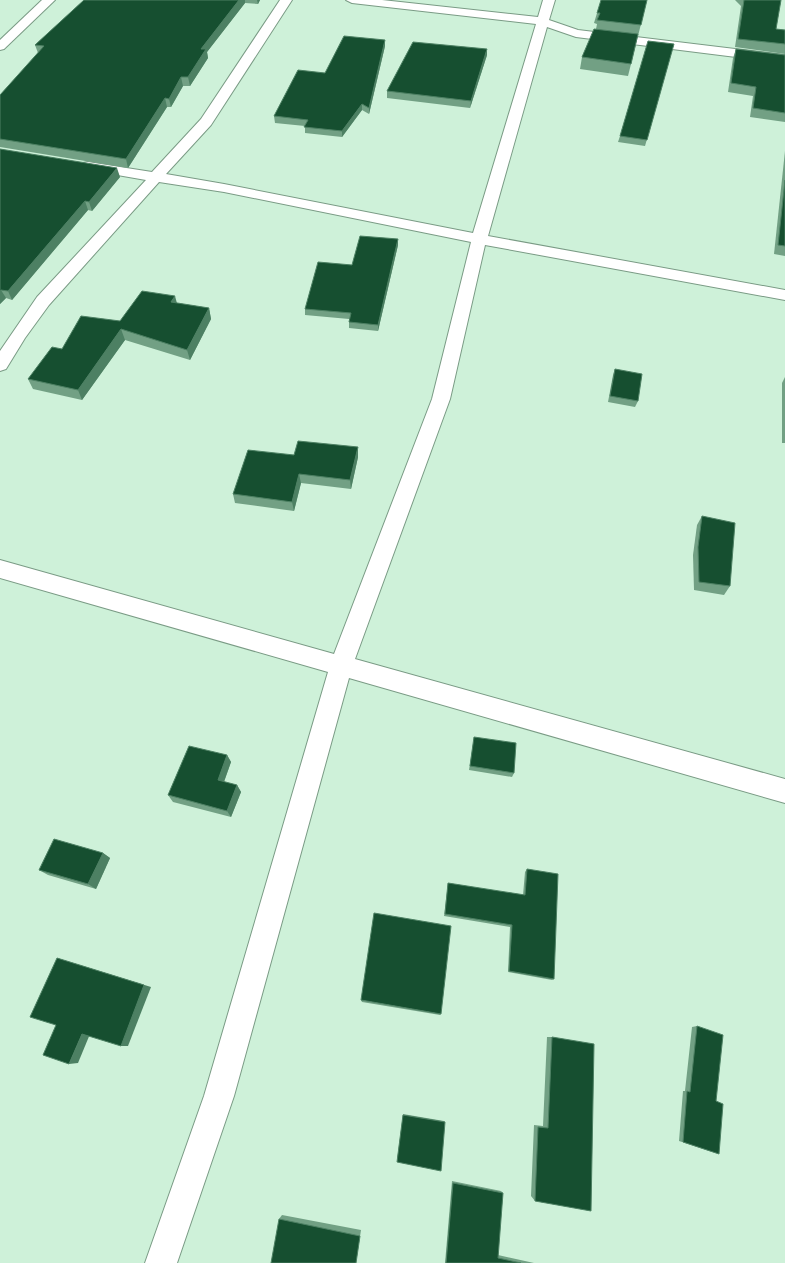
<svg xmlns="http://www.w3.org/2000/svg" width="785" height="1263" viewBox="0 0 785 1263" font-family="'Source Sans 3',sans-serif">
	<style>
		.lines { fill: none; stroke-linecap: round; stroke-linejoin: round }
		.minor-casing { stroke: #7a9b85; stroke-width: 2 }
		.minor { fill: #fff; fill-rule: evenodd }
		.wall { fill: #72a084 }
		.shaded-wall { fill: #4d8063 }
		.building { fill: #164f30; stroke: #4d8063 }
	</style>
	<rect width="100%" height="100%" fill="#cef1d9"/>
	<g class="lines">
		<g class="minor-casing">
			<g id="minor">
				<path d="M42,0h13l-51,49 -4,1v-10z"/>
				<path d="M280,0h12l-81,125 -45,49 58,10 249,49 63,-209 -184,-21 -6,-3h36l156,17 5,-17h12l-6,20 29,10 207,25v8l-209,-26 -29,-10 -59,209 297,54v10l-300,-55 -35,154 -95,260 430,120v24l-436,-125 -115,418 -57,167h-32l59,-167 124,-424 -328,-94v-18l334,94 98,-255 39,-157 -247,-50 -65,-10 -110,123 -24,33 -19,31 -6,2v-20l37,-54 109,-117 -63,-11 -2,-3 2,-3 5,-1 64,10 49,-53z"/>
			</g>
		</g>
		<use href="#minor" class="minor"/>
	</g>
	<g class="wall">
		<path d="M84,0h176l-2,4 -13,-1 -38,49 1,6 -18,28h-7l-12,21h-4l-39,61 -128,-21v-52l38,-42 -3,-8z"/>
		<path d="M647,0l-19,76 -48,-7 2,-12 14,-28 1,-5 -3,-1 3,-10z"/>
		<path d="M735,0h46l-5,29 9,1v24l-50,-7 6,-41z"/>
		<path d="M385,46l-16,68 -7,-4 -20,27 -37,-4v-7l-30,-3 -1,-7 51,-43z"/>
		<path d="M736,49l49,6v67l-35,-5 3,-21 -25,-4 5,-34z"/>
		<path d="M672,50l-27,96 -27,-4 2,-6z"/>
		<path d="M487,55l-17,53 -83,-10v-7z"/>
		<path d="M0,149l120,28 -28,34 -4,-1 -76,90 -6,-2 -6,6z"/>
		<path d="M785,151v105l-11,-2z"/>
		<path d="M398,239v6l-20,86 -29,-3v-9l-44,-4v-6l47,-44z"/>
		<path d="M177,303l32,5 2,11 -21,41 -65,-20 -43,60 -49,-11 -5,-10 34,-30 58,-28z"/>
		<path d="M615,369l23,32 -3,6 -27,-5 5,-27z"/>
		<path d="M785,377v66h-3v-60z"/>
		<path d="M358,447v10l-7,32 -50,-6 -7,28 -59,-8 -2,-9 61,-39z"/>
		<path d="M702,516l28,70 -6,9 -30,-5 -1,-35 4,-30z"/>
		<path d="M474,737l40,36 -2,4 -43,-7z"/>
		<path d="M227,755l4,7 -7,20 13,3 4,7 -10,25 -58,-15 -5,-7z"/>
		<path d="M103,853l7,5 -14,31 -48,-14 -9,-5z"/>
		<path d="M527,869l27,110 -2,1 -44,-8 2,-45 -66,-11 4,-33 75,12 2,-23z"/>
		<path d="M361,1000l80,14 -1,1 -78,-13z"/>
		<path d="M697,1026l19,75 3,53 -40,-13 4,-50h2l7,-64z"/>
		<path d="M547,1037h5l39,174 -56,-10 -4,-5 3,-71 9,1z"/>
		<path d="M403,1114l41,7 1,1 -48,38z"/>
		<path d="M452,1181l49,10 2,2 -5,62 36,8h-89z"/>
		<path d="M282,1215l79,15 -5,33 -77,-44z"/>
	</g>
	<g class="shaded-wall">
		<path d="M239,0h6v3l-38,49 1,6 -18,28 -2,-9 13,-28z"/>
		<path d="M257,0h3l-2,4z"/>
		<path d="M385,40v6l-16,68v-6z"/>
		<path d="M487,49v6l-17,53 1,-7z"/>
		<path d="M181,77l2,9 -12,21 -2,-8z"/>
		<path d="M165,98l2,9 -39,61 -2,-9z"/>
		<path d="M362,104v6l-20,27v-6z"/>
		<path d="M117,168l3,9 -28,34 -3,-9z"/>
		<path d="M85,201l3,9 -76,90 -4,-9z"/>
		<path d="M398,239v6l-20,86v-6z"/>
		<path d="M1,290l5,8 -6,6v-13z"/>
		<path d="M175,296l3,11 -7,-5z"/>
		<path d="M209,308l2,11 -21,41 -3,-10z"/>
		<path d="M121,329l4,11 -43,60 -4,-10z"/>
		<path d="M358,447v10l-7,32 -1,-9z"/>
		<path d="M299,474l2,9 -7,28 -2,-9z"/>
		<path d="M227,755l4,7 -9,25 -4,-7z"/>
		<path d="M237,785l4,7 -10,25 -4,-6z"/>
		<path d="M103,853l7,5 -14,31 -8,-5z"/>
		<path d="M57,958l94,29 -23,59h-7z"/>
		<path d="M82,1034h8l-12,29 -9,1z"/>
	</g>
	<g class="building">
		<path d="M84,0h155l-38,49h5l-18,28h-7l-12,22 -4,-1 -39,61 -126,-20v-44l44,-49 -9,-1z"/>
		<path d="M601,0h46l-6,25 -44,-5 3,-7h-3z"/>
		<path d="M744,0h37l-5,29 9,1v14l-47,-5z"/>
		<path d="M594,29l44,5 -7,30 -49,-7z"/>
		<path d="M344,36l41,4 -16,68 -7,-4 -20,27 -38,-4 4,-7 -34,-4 24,-46 27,3z"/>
		<path d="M648,41l26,3 -27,96 -27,-4z"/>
		<path d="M413,42l74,7 -16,52 -84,-10z"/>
		<path d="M736,49l49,6v58l-32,-5 3,-21 -25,-4z"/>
		<path d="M0,149l117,19 -28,34 -4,-1 -77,90 -7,-1 -1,1z"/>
		<path d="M785,180v66l-7,-1z"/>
		<path d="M360,236l38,3 -20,86 -29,-3 2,-9 -46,-4 13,-47 34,3z"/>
		<path d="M142,291l33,5 -4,6 38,6 -22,42 -66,-21 -43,61 -50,-11 24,-32 10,2 19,-33 39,5z"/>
		<path d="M615,369l27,5 -4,27 -28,-5z"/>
		<path d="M298,441l60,6 -8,33 -51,-6 -7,28 -59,-8 15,-44 46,5z"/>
		<path d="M702,516l33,7 -5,63 -31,-4 -1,-35z"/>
		<path d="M474,737l42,6 -2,30 -44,-7z"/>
		<path d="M189,746l38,9 -9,25 19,5 -10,26 -59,-16z"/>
		<path d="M54,839l49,14 -15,31 -49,-14z"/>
		<path d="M527,869l31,5 -4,105 -45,-8 3,-46 -67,-11 3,-31 77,12z"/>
		<path d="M374,913l77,13 -10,88 -80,-14z"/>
		<path d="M57,958l87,27 -23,61 -39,-12 -13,30 -26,-9 13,-30 -26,-8z"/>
		<path d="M697,1026l26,9 -7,66 7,3 -4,50 -36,-12 4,-51 3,1z"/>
		<path d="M552,1037l42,7 -3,167 -56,-10 3,-74 10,1z"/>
		<path d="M403,1115l42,7 -4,49 -44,-9z"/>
		<path d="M453,1183l50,10 -5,65 23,5h-75z"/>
		<path d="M279,1219l81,17 -4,27h-85z"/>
	</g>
</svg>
